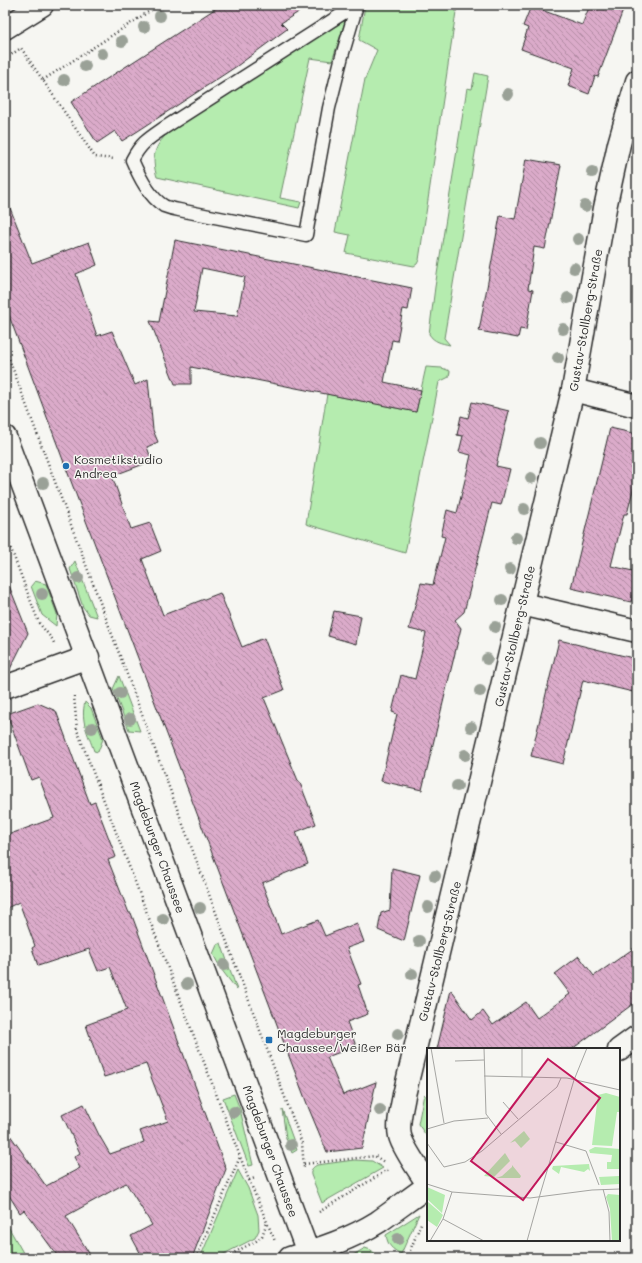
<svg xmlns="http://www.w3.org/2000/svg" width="642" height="1263" viewBox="0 0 642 1263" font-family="Mali,sans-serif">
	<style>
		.grass { fill: #b5ecaf; stroke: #708c6d }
		.building { fill: url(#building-back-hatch); stroke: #2b2b2b; fill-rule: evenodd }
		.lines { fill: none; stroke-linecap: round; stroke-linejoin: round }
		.lane-casing { stroke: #2b2b2b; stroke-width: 15 }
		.street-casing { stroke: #2b2b2b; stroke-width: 25 }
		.secondary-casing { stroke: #2b2b2b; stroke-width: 25 }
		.path { stroke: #2b2b2b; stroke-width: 2.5; stroke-dasharray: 1 3; stroke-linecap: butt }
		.lane { stroke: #f6f6f2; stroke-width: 12 }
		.street { stroke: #f6f6f2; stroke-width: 22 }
		.secondary { stroke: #f6f6f2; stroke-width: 22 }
		.tree { fill: #9aa197 }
		.poi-dot { fill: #1f6fb2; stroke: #f6f6f2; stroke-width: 1.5 }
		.labels { text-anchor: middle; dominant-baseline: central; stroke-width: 3; stroke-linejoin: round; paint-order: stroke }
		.street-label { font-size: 12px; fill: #2b2b2b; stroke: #f6f6f2 }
		.poi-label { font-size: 12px; fill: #2b2b2b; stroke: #f6f6f2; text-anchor: start }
		.inset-road { fill: none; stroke: #a5a5a2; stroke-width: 1 }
		.view { fill: #c2185b; fill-opacity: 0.15; stroke: #c2185b; stroke-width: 2 }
		.inset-edge { fill: none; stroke: #2b2b2b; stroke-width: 2 }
	</style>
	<defs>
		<pattern id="building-back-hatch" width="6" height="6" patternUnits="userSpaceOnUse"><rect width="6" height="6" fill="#dbabca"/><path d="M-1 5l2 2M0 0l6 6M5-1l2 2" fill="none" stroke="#b28ba4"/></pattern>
	</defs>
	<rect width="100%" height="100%" fill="#f6f6f2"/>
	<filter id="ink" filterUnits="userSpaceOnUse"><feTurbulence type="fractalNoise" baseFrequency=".025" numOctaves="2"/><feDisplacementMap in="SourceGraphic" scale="8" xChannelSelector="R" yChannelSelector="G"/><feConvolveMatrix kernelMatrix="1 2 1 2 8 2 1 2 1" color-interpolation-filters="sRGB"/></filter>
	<g filter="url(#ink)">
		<g class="grass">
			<path d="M367,5h90l-38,255 -2,4 -3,2 -68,-13 4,-18 -15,-3 30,-153 12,-29 -18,-10 6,-34z"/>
			<path d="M347,16l-15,45 -22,-3 -30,140 21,4 -2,6 -142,-31c-6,-19 -3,-31 11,-44z"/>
			<path d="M475,73l13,3 -44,262 6,7c-9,-2 -16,-3 -21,-11l6,-47 32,-199 5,1z"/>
			<path d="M426,367l16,1 8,3 -1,6 -10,5 -34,171 -99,-29 21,-130 89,18z"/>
			<path d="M75,561l22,56 -8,-2 -6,-8 -13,-38z"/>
			<path d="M35,581l11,3 11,30 -1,12 -14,-11 -11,-29z"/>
			<path d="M119,676l21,55 -11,-1 -16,-41z"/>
			<path d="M85,702l6,6 12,31 -5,13 -4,-1c-6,-18 -14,-30 -9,-49z"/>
			<path d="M221,943l16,47 -16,-21 -8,-15 4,-9z"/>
			<path d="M234,1094l6,15 13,56 -4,1 -26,-68z"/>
			<path d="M424,1094l4,5v39l-10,-14z"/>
			<path d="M282,1109l15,41 -5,3 -6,-15z"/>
			<path d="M354,1160l18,1 11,7 -61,35 -11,-28c-1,-5 2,-8 6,-10z"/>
			<path d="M238,1170l10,18 10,27 1,15 -4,8 -39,20h-16z"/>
			<path d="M419,1214l-18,40c-9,-5 -13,-8 -15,-19z"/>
			<path d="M5,1221l21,37h-21z"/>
			<path d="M365,1248l6,2 9,8h-32z"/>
		</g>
		<g class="building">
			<path d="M221,5h89l-29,18 6,6 -50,37 -99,65 -16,10 -7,-10 -18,12 -26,-41z"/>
			<path d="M590,5h35l-27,72 -3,-1 -6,18 -21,-8 6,-18 -53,-19 7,-21 -5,-2 8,-20 51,19z"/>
			<path d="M526,159l35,6 -16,84 -11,-2 -6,42 5,1 -7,40 -6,-1 -2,9 -39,-7 21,-115 15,3z"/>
			<path d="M5,198h1l26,65 57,-21 8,23 -21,9 21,62 15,-5 23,54 13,-6 5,51 5,12 -11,5 5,14 -40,15 19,53 19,-6 11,28 -19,8 21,56 57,-22 22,54 22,-9 20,52 -20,8 35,85h1l16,41 -20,8 12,32 -46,19 19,51 37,-14 7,16 32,-13 7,19 -17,6 14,36 -3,1 10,29 -21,8 9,24 -29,11 16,38 33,-13 -14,66 -35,4 -18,-43 -240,-633 -64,-171z"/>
			<path d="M175,240l237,48 -4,22 -5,-1 -6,32 -5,-1 -8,42 37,8 -5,22 -225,-45v17h-16l-25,-63 9,1zM202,268l43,9 -8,39 -43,-4z"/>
			<path d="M472,402l37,9 -13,55 14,3 -9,36 -9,-2 -28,109 -9,8 6,8 -39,162 -41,-9 16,-67 -5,-2 9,-37 14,4 11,-46 -17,-4 12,-46 12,2 12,-48 -4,-1 6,-26 10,3 14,-58 -12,-3 4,-16 -6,-1 4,-19 7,2z"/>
			<path d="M610,428l27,6v40l-10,40h-3l-13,52 26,6v5l-6,25 -60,-14z"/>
			<path d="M6,578l22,55 -20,40 -3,1v-95z"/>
			<path d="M334,611l27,5 -5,28 -28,-8z"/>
			<path d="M559,640l78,19v34l-54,-13 -20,84 -32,-8z"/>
			<path d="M38,703l18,8 34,93 5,-2 21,55 -8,3 21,53h2l95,256 -34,89h-49l-12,-22 21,-11 -26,-42 -60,33 26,42h-33l-35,-48 -4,3 -15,-24v-61l41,58 34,-18 -6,-11 6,-4 -18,-38 22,-11 15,31 11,19 34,-12 -4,-11 28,-10 -22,-57 -42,13 -18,-52 41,-15 -17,-43 -12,4 -9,-22 -51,17 -6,-18 3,-2 -16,-44 -14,7v-73l49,-18 -15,-41 -8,3 -24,-66z"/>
			<path d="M392,868l28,7 -16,66 -26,-11 3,-17 9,-3z"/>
			<path d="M637,946v55l-65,48h-135l14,-59 21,30 11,-9 10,14 33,-23 11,16 33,-24 -15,-20 24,-18 15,20z"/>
		</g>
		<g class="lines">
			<g class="lane-casing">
				<path id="lane" d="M356,5l-192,123c-16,11 -23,15 -32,32 7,16 17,37 32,46 5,2 10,3 15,4l127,25 23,-127 13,-52 15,-51"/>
			</g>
			<g class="street-casing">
				<g id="street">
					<path d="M573,390l64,16"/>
					<path d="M522,604l115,27"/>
					<path d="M5,687l83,-30"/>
					<path d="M619,1050l18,-13"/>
					<path d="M428,1184c-8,-12 -25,-36 -28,-48 -3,-13 2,-28 4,-41l169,-705 32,-182 14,-64 18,-63"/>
					<path d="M290,1258c30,-9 61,-19 88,-36 17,-12 33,-24 50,-36"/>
				</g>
			</g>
			<g class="secondary-casing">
				<g id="secondary">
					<path d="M5,28l37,-23"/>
					<path d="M5,437l305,821"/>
				</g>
			</g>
			<g class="path">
				<path d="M5,59l16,-11 74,109 19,2"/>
				<path d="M43,80l116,-75"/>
				<path d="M5,348l297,795 2,26"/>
				<path d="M5,533l34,90 13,16 2,4"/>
				<path d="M74,696l3,34 172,450 6,-2"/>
				<path d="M304,1164l71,-8 9,6"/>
				<path d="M249,1180l26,61"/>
				<path d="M319,1212l70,-43"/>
				<path d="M196,1258l44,-101"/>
				<path d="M224,1258l32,-17 6,-5 5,-14"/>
				<path d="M407,1258l15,-37"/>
			</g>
			<use href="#lane" class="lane"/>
			<use href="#street" class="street"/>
			<use href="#secondary" class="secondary"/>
		</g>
		<g class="tree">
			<circle cx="160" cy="16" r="6"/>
			<circle cx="144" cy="27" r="6"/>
			<circle cx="122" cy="41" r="6"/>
			<circle cx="102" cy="54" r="6"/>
			<circle cx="85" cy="66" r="6"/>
			<circle cx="64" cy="80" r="6"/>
			<circle cx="508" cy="94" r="6"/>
			<circle cx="592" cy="172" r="6"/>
			<circle cx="585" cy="206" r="6"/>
			<circle cx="578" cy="239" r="6"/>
			<circle cx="574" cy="268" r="6"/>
			<circle cx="568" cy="298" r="6"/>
			<circle cx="563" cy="329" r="6"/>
			<circle cx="558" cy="358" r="6"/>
			<circle cx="540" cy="443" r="6"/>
			<circle cx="531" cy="478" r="6"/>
			<circle cx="43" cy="483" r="6"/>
			<circle cx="524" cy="509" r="6"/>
			<circle cx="516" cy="538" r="6"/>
			<circle cx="510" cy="569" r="6"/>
			<circle cx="78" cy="578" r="6"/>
			<circle cx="42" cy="594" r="6"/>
			<circle cx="502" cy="600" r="6"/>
			<circle cx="495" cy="627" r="6"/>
			<circle cx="487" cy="659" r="6"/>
			<circle cx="480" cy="691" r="6"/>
			<circle cx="120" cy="693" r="6"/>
			<circle cx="130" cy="719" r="6"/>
			<circle cx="471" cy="727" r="6"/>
			<circle cx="92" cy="728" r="6"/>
			<circle cx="465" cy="755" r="6"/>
			<circle cx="457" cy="786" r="6"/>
			<circle cx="435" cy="876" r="6"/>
			<circle cx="428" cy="907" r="6"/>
			<circle cx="200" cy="908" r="6"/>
			<circle cx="163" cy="919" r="6"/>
			<circle cx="419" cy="941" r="6"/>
			<circle cx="224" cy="965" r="6"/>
			<circle cx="412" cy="974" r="6"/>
			<circle cx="187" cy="984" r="6"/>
			<circle cx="398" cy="1034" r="6"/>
			<circle cx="380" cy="1110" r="6"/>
			<circle cx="234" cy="1112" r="6"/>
			<circle cx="291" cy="1145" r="6"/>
			<circle cx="398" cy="1239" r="6"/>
		</g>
	</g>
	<g class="poi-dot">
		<circle cx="66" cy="466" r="4"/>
		<rect x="265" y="1036" width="8" height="8" rx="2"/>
	</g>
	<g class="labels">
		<g class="street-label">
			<text transform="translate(585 320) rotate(-80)">Gustav-Stollberg-Straße</text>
			<text transform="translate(514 636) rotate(-77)">Gustav-Stollberg-Straße</text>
			<text transform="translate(158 847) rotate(70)">Magdeburger Chaussee</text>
			<text transform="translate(439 951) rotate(-76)">Gustav-Stollberg-Straße</text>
			<text transform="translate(271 1151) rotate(70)">Magdeburger Chaussee</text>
		</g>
		<g class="poi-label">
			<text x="74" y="459">Kosmetikstudio<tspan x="74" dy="14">Andrea</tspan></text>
			<text x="277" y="1033">Magdeburger<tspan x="277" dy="14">Chaussee/Weißer Bär</tspan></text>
		</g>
	</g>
	<g transform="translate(427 1048)">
		<rect width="193" height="193" fill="#f6f6f2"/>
		<path d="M179,45l14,4v15h-3l-5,34 -20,-1 6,-50zM97,83l6,8 -9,9 -6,-7 -5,2zM78,105l5,8 -16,16 -10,-1zM162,116l1,7 -2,-2 -4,3 -23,-5 -2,7 -7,-5 1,-3zM85,117l9,11 -1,2h-24l6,-2 10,-9zM0,139l18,8 -3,18 -15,-14zM0,153l16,14 -6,12 -10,-7z" fill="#b5ecaf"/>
		<path d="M168,99l25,2v35l-19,1 -2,-8 20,-1v-7h-12v-7h4l1,-7 -22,-2 -1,-3zM181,146l12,1v46h-8l-2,-32 -4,-12z" fill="#b5ecaf"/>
		<path class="inset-road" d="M4,0l13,75M57,0l2,66 15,20M28,13l29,-1M57,28l83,2 53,12M95,29v-29M76,54l15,17M0,81l27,-8 34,-3M129,94l30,9 13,34M0,95l17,24 21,-5 17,-11 75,-64 4,-9M0,136l25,8 78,6 62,-8 28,-1M176,141l6,23 1,29M112,150l35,-118 13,-32M16,171l41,22M3,193l13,-22 9,-27M100,193l12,-43"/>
		<path class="view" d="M121,11l52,39 -77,102 -52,-39z"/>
		<rect width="193" height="193" class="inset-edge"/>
	</g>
	<rect width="642" height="1263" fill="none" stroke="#f6f6f2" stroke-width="20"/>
	<rect x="10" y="10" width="622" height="1243" fill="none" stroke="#2b2b2b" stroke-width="1.5" filter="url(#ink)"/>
</svg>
